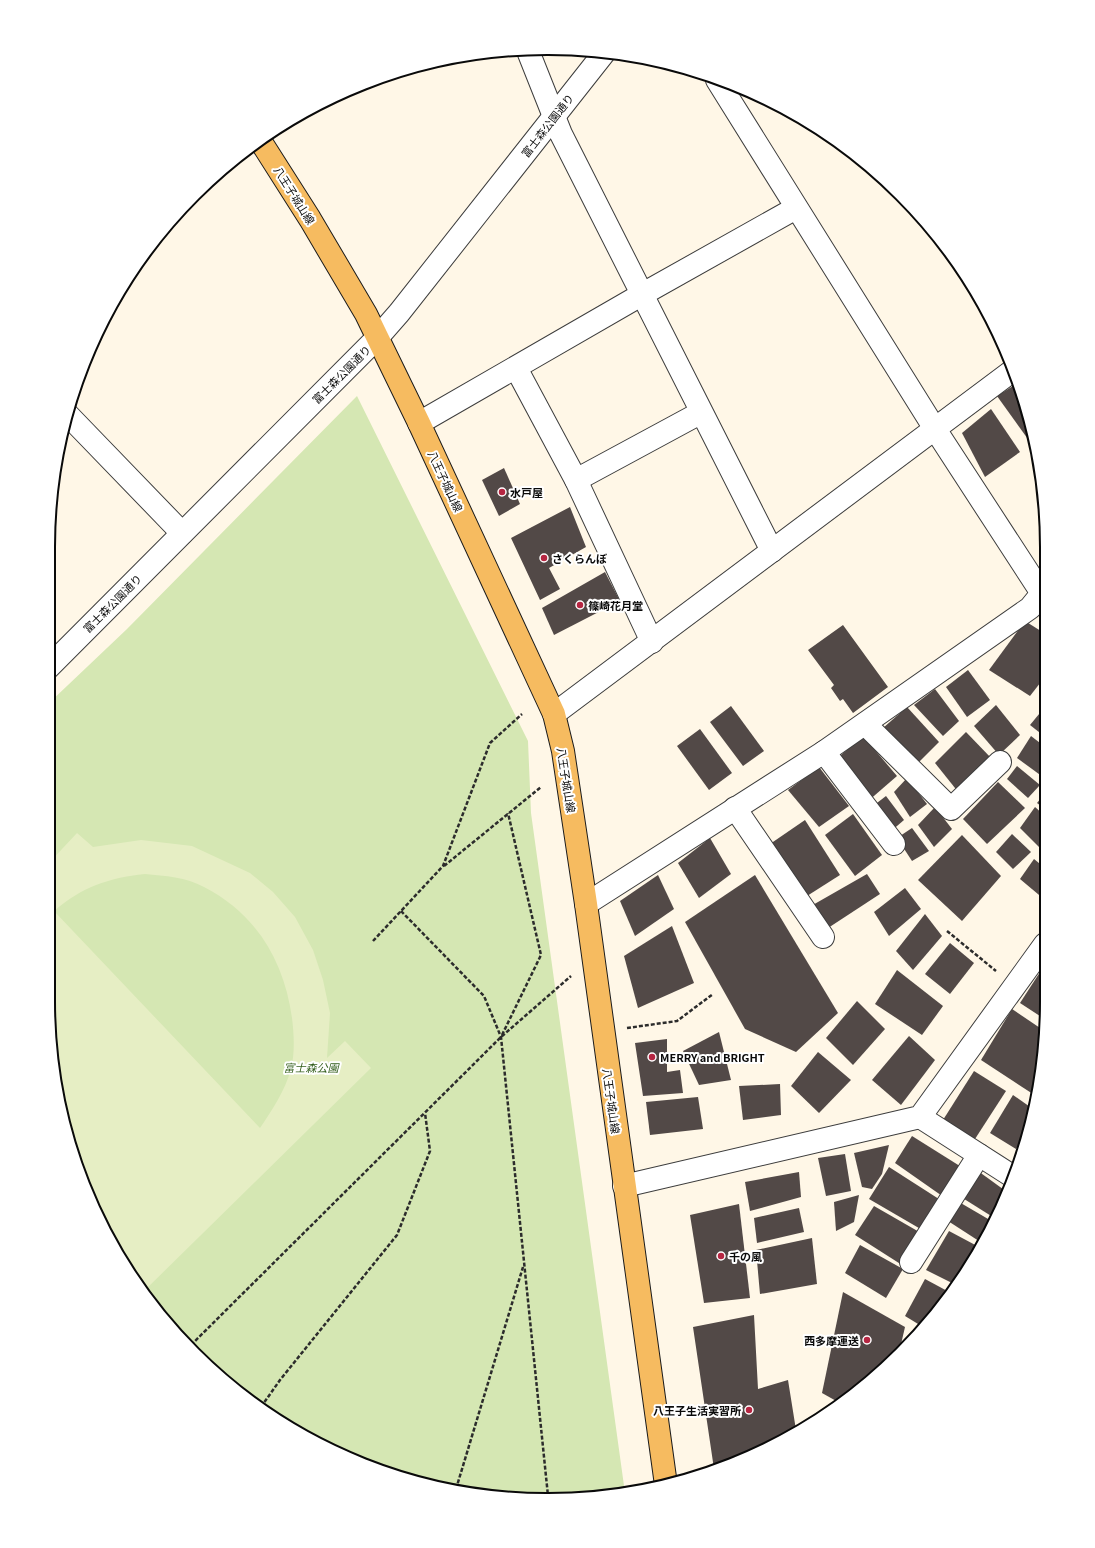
<svg xmlns="http://www.w3.org/2000/svg" width="1095" height="1548" viewBox="0 0 1095 1548" font-family="Georgia,'Noto Sans JP',serif">
	<style>
		.green { fill: #d5e7b3 }
		.pitch { fill: #e6eec4; fill-rule: evenodd }
		.building { fill: #524947 }
		.lines { fill: none; stroke-linecap: round; stroke-linejoin: round }
		.minor-casing { stroke: #3d3d3d; stroke-width: 24 }
		.major-casing { stroke: #1b1b1b; stroke-width: 24 }
		.path { stroke: #2c2c2c; stroke-width: 2.5; stroke-dasharray: 4 2; stroke-linecap: butt }
		.minor { stroke: #fff; stroke-width: 22 }
		.major { stroke: #f6bb60; stroke-width: 22 }
		.poi-dot { fill: #b62642; stroke: #fff; stroke-width: 1.5 }
		.labels { text-anchor: middle; dominant-baseline: central; stroke-width: 4; stroke-linejoin: round; paint-order: stroke }
		.street-label { font-size: 11px; fill: #0a0a0a; stroke: #fff }
		.poi-label { font-size: 11px; font-weight: bold; fill: #0a0a0a; stroke: #fff; text-anchor: start }
		.park-label { font-size: 11px; font-style: italic; fill: #345f1d; stroke: #fff }
		.rim { fill: none; stroke: #0a0a0a; stroke-width: 2 }
	</style>
	<rect width="100%" height="100%" fill="#fff7e7"/>
	<path class="green" d="M357,396l171,345 3,72 94,680 -12,3h-130l-127,-34 -58,-29 -80,-57 -86,-98 -33,-57 -34,-91 -17,-130v-296l79,-75z"/>
	<path class="pitch" d="M77,833l16,14 48,-7 51,6 58,27 23,19 22,25 18,33 10,30 7,33 -3,45 18,-17 26,27 -227,223 -12,-13 -33,-57 -34,-91 -17,-130v-136zM145,874c20,2 41,3 59,13 52,27 80,73 88,131 2,16 3,35 -1,51 -6,22 -19,41 -31,59l-206,-217c28,-24 54,-33 91,-37z"/>
	<g class="building">
		<path d="M1013,386l11,16 6,16 4,22 -4,2 -33,-46z"/>
		<path d="M991,409l29,43 -35,25 -23,-44z"/>
		<path d="M504,468l16,36 -21,12 -17,-36z"/>
		<path d="M570,507l16,40 -37,21 11,21 -20,11 -29,-62z"/>
		<path d="M605,572l15,29 -66,34 -12,-27z"/>
		<path d="M1025,621l19,12v45l-14,18 -41,-26z"/>
		<path d="M843,625l45,62 -35,26 -10,-14 -3,2 -9,-13 3,-3 -26,-35z"/>
		<path d="M968,670l22,30 -23,17 -21,-30z"/>
		<path d="M935,689l24,32 -16,15 -29,-31z"/>
		<path d="M996,705l24,30 -21,20 -25,-29z"/>
		<path d="M731,706l33,45 -21,15 -33,-44z"/>
		<path d="M907,707l32,35 -23,23 -33,-37z"/>
		<path d="M1044,708v28l-14,-11z"/>
		<path d="M700,729l32,44 -23,17 -32,-44z"/>
		<path d="M966,732l27,28 -34,33 -24,-30z"/>
		<path d="M863,736l34,40 -30,26 -33,-41z"/>
		<path d="M1031,736l13,10 -1,31 -26,-19z"/>
		<path d="M1017,766l23,19 -12,13 -21,-19z"/>
		<path d="M819,767l30,39 -30,21 -31,-37z"/>
		<path d="M907,778l20,26 -17,13 -16,-25z"/>
		<path d="M998,782l27,26 -38,36 -24,-25z"/>
		<path d="M1045,793v16l-8,-6z"/>
		<path d="M886,796l18,24 -14,12 -17,-26z"/>
		<path d="M935,807l17,22 -18,18 -16,-22z"/>
		<path d="M1035,807l10,9v25l-6,6 -19,-19z"/>
		<path d="M853,814l29,41 -27,21 -30,-41z"/>
		<path d="M805,820l35,55 -33,21 -37,-52z"/>
		<path d="M912,828l17,23 -17,10 -15,-23z"/>
		<path d="M1012,834l19,18 -18,17 -17,-17z"/>
		<path d="M962,835l39,41 -39,45 -44,-41z"/>
		<path d="M710,838l21,36 -32,24 -21,-35z"/>
		<path d="M1034,859l11,9v32l-25,-21z"/>
		<path d="M867,874l13,20 -55,36 -14,-24z"/>
		<path d="M658,875l16,34 -39,27 -15,-35z"/>
		<path d="M755,875l83,138 -42,39 -51,-23 -60,-107z"/>
		<path d="M905,888l16,21 -32,27 -15,-24z"/>
		<path d="M925,914l17,22 -29,34 -17,-19z"/>
		<path d="M672,926l22,57 -56,25 -14,-52z"/>
		<path d="M950,943l24,20 -24,31 -25,-20z"/>
		<path d="M1044,966l2,1v53l-26,-17z"/>
		<path d="M897,970l46,36 -21,29 -47,-31z"/>
		<path d="M857,1001l28,28 -32,36 -27,-27z"/>
		<path d="M1012,1009l34,23 -10,64 -55,-36z"/>
		<path d="M719,1032l12,48 -32,5 -16,-34z"/>
		<path d="M909,1036l26,24 -34,45 -29,-25z"/>
		<path d="M667,1039v33l13,-2 3,23 -40,3 -8,-53z"/>
		<path d="M818,1052l33,28 -32,33 -28,-27z"/>
		<path d="M974,1071l32,20 -31,48 -32,-19z"/>
		<path d="M780,1084l1,31 -38,5 -4,-34z"/>
		<path d="M1013,1095l20,14 -2,18 -15,22 -26,-16z"/>
		<path d="M698,1097l5,32 -53,6 -4,-33z"/>
		<path d="M912,1136l51,32 -18,30 -50,-35z"/>
		<path d="M889,1145l-7,29 -10,15 -10,-2 -8,-34z"/>
		<path d="M845,1154l6,37 -25,5 -8,-38z"/>
		<path d="M889,1167l53,34 -18,30 -55,-32z"/>
		<path d="M978,1171l29,21 -11,27 -35,-22z"/>
		<path d="M799,1172l2,25 -51,14 -5,-29z"/>
		<path d="M859,1195l-5,27 -18,9 -2,-29z"/>
		<path d="M959,1202l36,21 -13,20 -34,-22z"/>
		<path d="M739,1204l11,94 -46,5 -14,-88z"/>
		<path d="M874,1206l47,27 -19,32 -47,-30z"/>
		<path d="M799,1208l5,24 -47,11 -3,-25z"/>
		<path d="M949,1231l30,16 -23,38 -30,-15z"/>
		<path d="M812,1238l5,46 -57,10 -4,-44z"/>
		<path d="M860,1245l43,24 -17,29 -41,-25z"/>
		<path d="M925,1279l26,14 -7,11 -21,23 -18,-11z"/>
		<path d="M843,1292l62,35 -6,26 -22,23 -39,26 -16,-9z"/>
		<path d="M754,1315l4,74 30,-9 8,50 -28,19 -54,20 -21,-142z"/>
	</g>
	<g class="lines">
		<g class="minor-casing">
			<g id="minor">
				<path d="M528,51l33,83 211,417"/>
				<path d="M717,80l218,349 108,166"/>
				<path d="M516,368l60,112 124,-67"/>
				<path d="M68,415l114,118"/>
				<path d="M419,423l222,-128 155,-87"/>
				<path d="M576,480l76,162"/>
				<path d="M48,668l330,-331 21,-24 205,-260"/>
				<path d="M554,714l458,-343"/>
				<path d="M865,724l86,85 49,-47"/>
				<path d="M824,752l70,92"/>
				<path d="M735,808l88,129"/>
				<path d="M586,904l238,-152 206,-144 13,-16"/>
				<path d="M920,1117l92,59"/>
				<path d="M624,1186l296,-69 125,-173"/>
				<path d="M911,1262l68,-107"/>
			</g>
		</g>
		<g class="major-casing">
			<path id="major" d="M261,142l49,77 56,95 53,109 135,291 9,37 23,153 80,581"/>
		</g>
		<g class="path">
			<path d="M444,866l97,-79"/>
			<path d="M401,911l83,85 17,41 47,459"/>
			<path d="M947,931l49,40"/>
			<path d="M373,941l70,-75 47,-123 32,-29"/>
			<path d="M627,1028l50,-7 36,-27"/>
			<path d="M502,1035l39,-80 -33,-142"/>
			<path d="M191,1345l310,-308 70,-61"/>
			<path d="M261,1407l19,-27 117,-145 33,-84 -5,-38"/>
			<path d="M456,1489l67,-222"/>
		</g>
		<use href="#minor" class="minor"/>
		<use href="#major" class="major"/>
	</g>
	<g class="poi-dot">
		<circle cx="502" cy="492" r="4"/>
		<circle cx="544" cy="558" r="4"/>
		<circle cx="580" cy="605" r="4"/>
		<circle cx="652" cy="1057" r="4"/>
		<circle cx="721" cy="1256" r="4"/>
		<circle cx="867" cy="1340" r="4"/>
		<circle cx="749" cy="1410" r="4"/>
	</g>
	<g class="labels">
		<g class="street-label">
			<text transform="translate(547 125) rotate(-52)">富士森公園通り</text>
			<text transform="translate(295 195) rotate(58)">八王子城山線</text>
			<text transform="translate(341 374) rotate(-45)">富士森公園通り</text>
			<text transform="translate(446 481) rotate(65)">八王子城山線</text>
			<text transform="translate(112 603) rotate(-45)">富士森公園通り</text>
			<text transform="translate(567 780) rotate(81)">八王子城山線</text>
			<text transform="translate(612 1101) rotate(82)">八王子城山線</text>
		</g>
		<g class="poi-label">
			<text x="510" y="492">水戸屋</text>
			<text x="552" y="558">さくらんぼ</text>
			<text x="588" y="605">篠崎花月堂</text>
			<text x="660" y="1057">MERRY and BRIGHT</text>
			<text x="729" y="1256">千の風</text>
			<text x="859" y="1340" text-anchor="end">西多摩運送</text>
			<text x="741" y="1410" text-anchor="end">八王子生活実習所</text>
		</g>
		<g class="park-label">
			<text x="311" y="1067">富士森公園</text>
		</g>
	</g>
	<path d="M0 0H1095V1548H0ZM547 55H548A492 492 0 0 1 1040 547V1001A492 492 0 0 1 548 1493H547A492 492 0 0 1 55 1001V547A492 492 0 0 1 547 55Z" fill="#fff" fill-rule="evenodd"/>
	<path class="rim" d="M547 55H548A492 492 0 0 1 1040 547V1001A492 492 0 0 1 548 1493H547A492 492 0 0 1 55 1001V547A492 492 0 0 1 547 55Z"/>
</svg>
